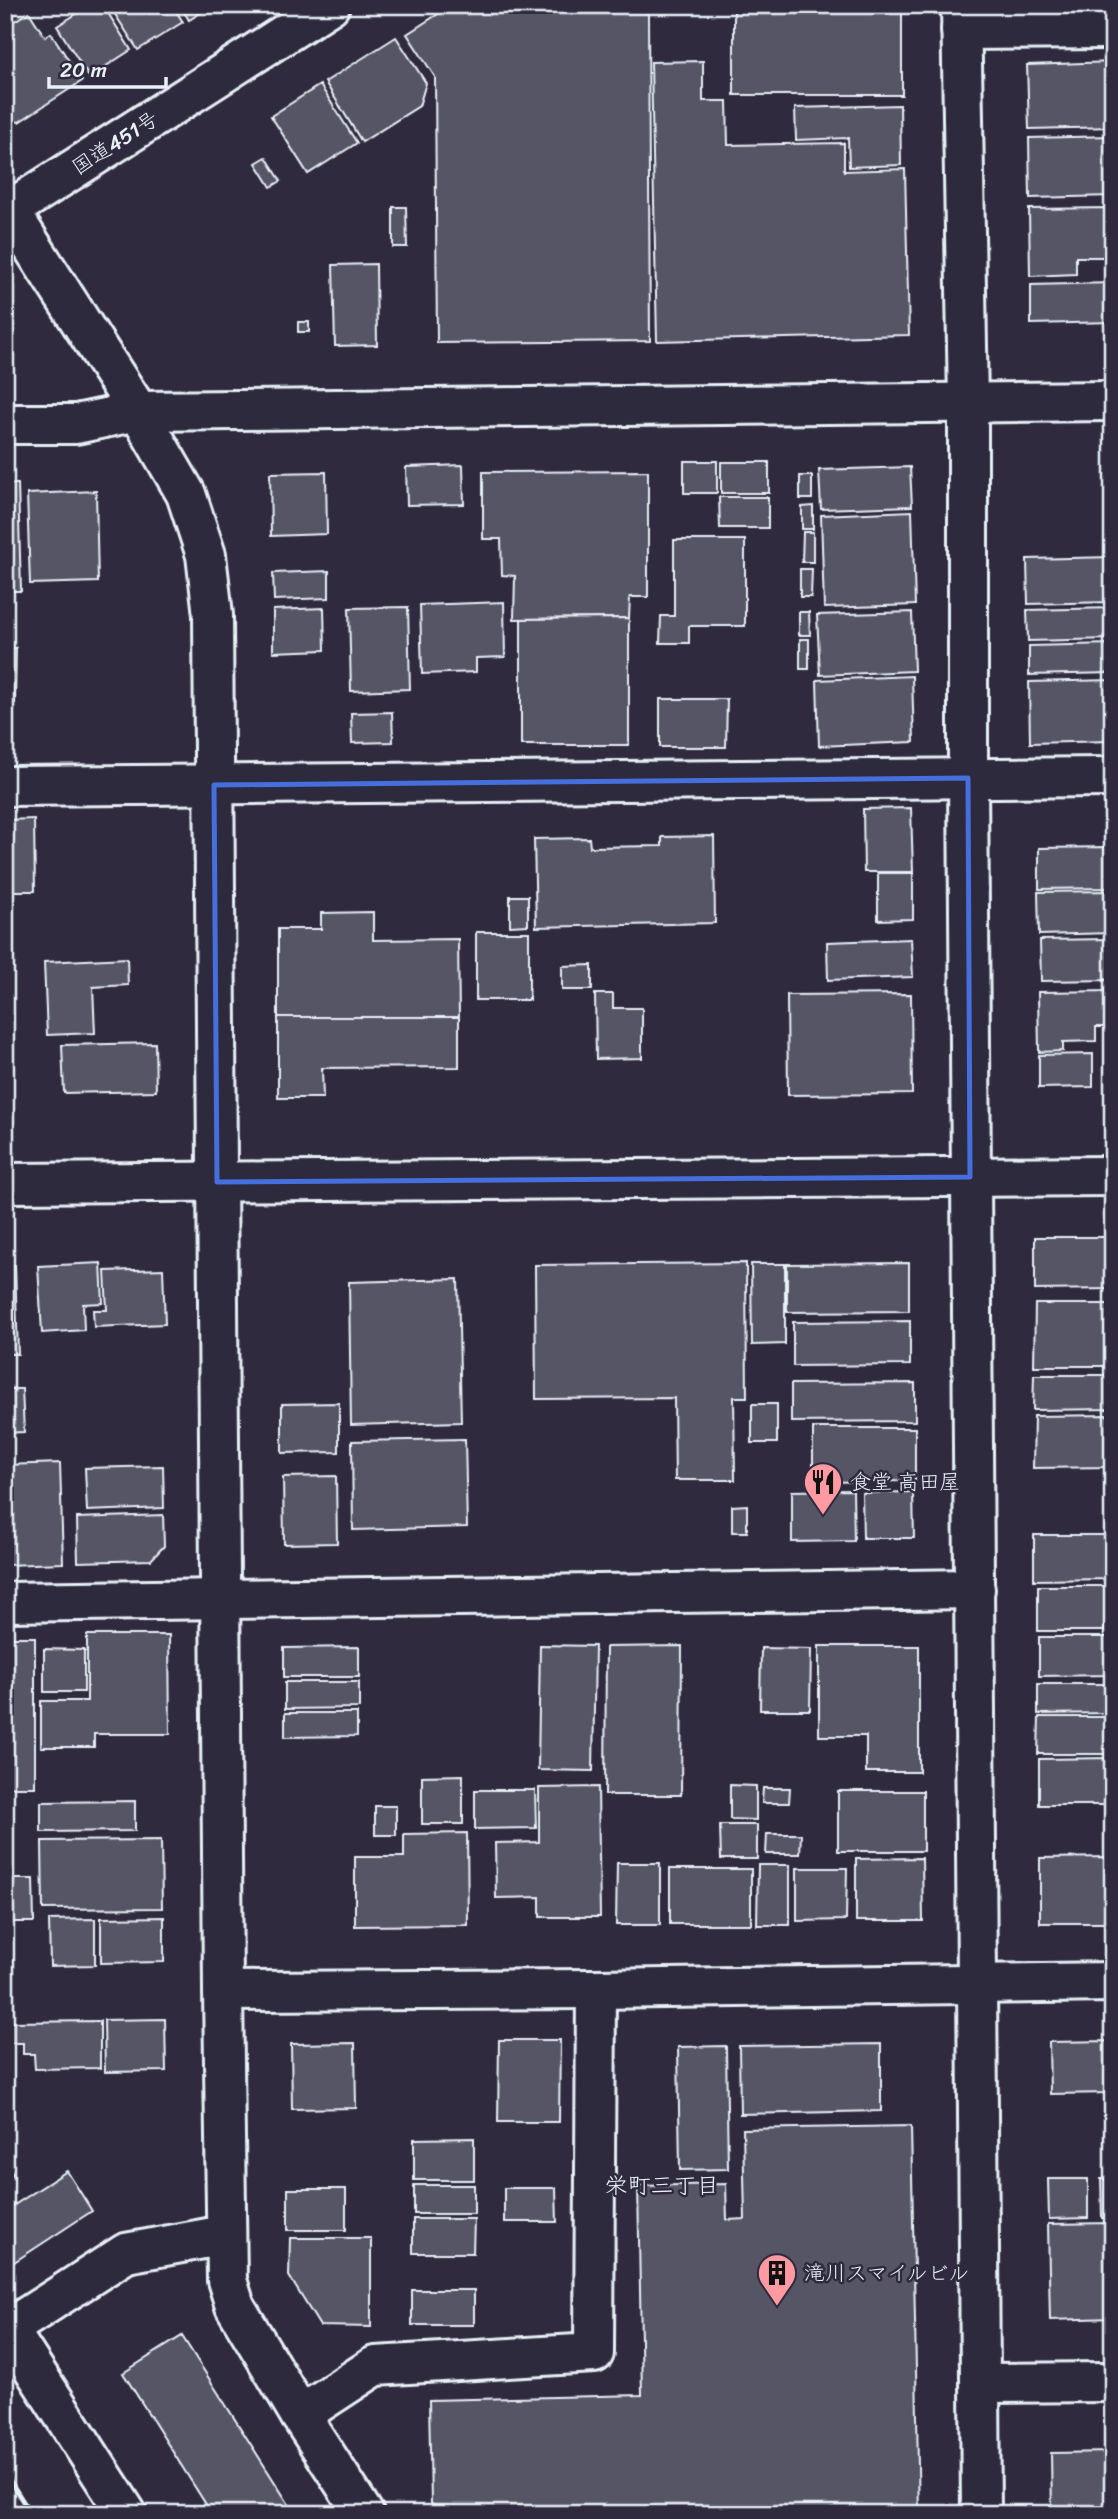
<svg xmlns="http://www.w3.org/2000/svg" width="1118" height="2519" viewBox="0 0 1118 2519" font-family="Sriracha,'Klee One',sans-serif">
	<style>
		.building { fill: #575565; stroke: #e8f1f8; stroke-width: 2 }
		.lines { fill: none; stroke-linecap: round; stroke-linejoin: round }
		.minor-casing { stroke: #e8f1f8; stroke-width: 44 }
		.highway-casing { stroke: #e8f1f8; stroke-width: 44 }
		.minor { stroke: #2f2a3d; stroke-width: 38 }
		.highway { stroke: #2f2a3d; stroke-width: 38 }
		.rail { stroke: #e8f1f8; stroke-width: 5 }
		.marked { fill: none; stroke: #466fde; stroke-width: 5; stroke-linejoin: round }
		.labels { text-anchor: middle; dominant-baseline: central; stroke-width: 5; stroke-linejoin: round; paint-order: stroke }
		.street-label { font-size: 21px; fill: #e8f1f8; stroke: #2f2a3d }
		.poi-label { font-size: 21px; fill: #e8f1f8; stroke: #2f2a3d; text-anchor: start }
		.neighbourhood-label { font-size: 23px; fill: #e8f1f8; stroke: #2f2a3d }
	</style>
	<rect width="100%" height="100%" fill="#2f2a3d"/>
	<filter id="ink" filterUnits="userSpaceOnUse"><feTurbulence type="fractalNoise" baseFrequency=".0143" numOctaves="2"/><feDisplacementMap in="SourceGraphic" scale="14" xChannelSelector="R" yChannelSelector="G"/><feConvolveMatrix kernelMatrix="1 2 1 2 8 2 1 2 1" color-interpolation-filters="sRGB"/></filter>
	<g filter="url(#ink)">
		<g class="building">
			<path d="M91,5h12l28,45 -42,27 -32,-51z"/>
			<path d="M109,5h63l11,17 -45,28z"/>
			<path d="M180,5h33l-24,15z"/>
			<path d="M452,5h190l6,9 2,327 -213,2 -2,-266 -28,-43z"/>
			<path d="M683,5h16l-11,7z"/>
			<rect x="734" y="5" width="168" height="90"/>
			<path d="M29,12l16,25 6,-4 31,48 -63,41 -14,-3v-92z"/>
			<path d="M396,37l30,46 -7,23 -57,36 -37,-60z"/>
			<path d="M703,61v40h24l1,44 116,-2v28l61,-2 4,166 -252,6 -6,-279z"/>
			<path d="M1113,62v65l-84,2 -2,-64z"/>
			<path d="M320,85l37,58 -49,31 -37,-58z"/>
			<path d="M900,105l1,60 -52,2 -1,-29 -52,2 -1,-32z"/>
			<path d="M1113,136v60l-83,2 -1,-60z"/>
			<path d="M266,157l15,24 -10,6 -15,-24z"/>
			<path d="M393,207h13l1,40h-14z"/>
			<path d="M1113,208v49h-37v17l-46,2 -1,-67z"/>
			<path d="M376,264l1,81 -42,1 -2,-81z"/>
			<path d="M1113,283v39l-82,2v-39z"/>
			<rect x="298" y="322" width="11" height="10"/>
			<rect x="684" y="461" width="33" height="32"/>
			<rect x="721" y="462" width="48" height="31"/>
			<path d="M463,465l1,39 -57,1 -1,-38z"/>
			<path d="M910,467l2,39 -91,3 -2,-39z"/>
			<path d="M648,471v126h-18l-1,21 -115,1 1,-43 -13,-1 -1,-36h-18v-67z"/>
			<path d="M326,472l1,62 -56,2 -1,-63z"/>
			<rect x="800" y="476" width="12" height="23"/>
			<path d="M5,484h13l3,107h-16z"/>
			<path d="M96,491l2,91 -68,2 -3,-90z"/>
			<path d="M719,497h49v31h-48z"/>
			<path d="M813,506v23h-11v-22z"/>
			<path d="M912,511l3,94 -91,3 -3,-93z"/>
			<path d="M803,532h10v30h-11z"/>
			<path d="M674,540h71v86h-56v17h-29l1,-27h13z"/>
			<path d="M1113,557v45l-85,2 -1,-45z"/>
			<path d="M800,569h12l-1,28h-11z"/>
			<path d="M329,571v27l-55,2 -1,-27z"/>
			<path d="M504,602l1,55 -29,1v14l-54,2 -2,-69z"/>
			<path d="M408,607l2,82 -59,2 -2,-83z"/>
			<path d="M324,608l1,42 -52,2v-42z"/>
			<path d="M1113,608v31l-85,2 -1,-31z"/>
			<path d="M799,612h10l1,23h-11z"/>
			<path d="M912,612l2,59 -94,4 -3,-60z"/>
			<path d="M629,618v127h-108v-126z"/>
			<rect x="800" y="639" width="9" height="30"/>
			<path d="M1113,644v29l-84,2v-29z"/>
			<path d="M5,648h11l-1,55h-10z"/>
			<path d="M912,676l2,66 -95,4 -2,-66z"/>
			<path d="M1113,680v61l-83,2 -1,-61z"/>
			<path d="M660,699h67l-1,48h-66z"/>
			<path d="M392,712l1,30 -41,1 -1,-30z"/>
			<path d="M911,808l2,64h-49l-1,-63z"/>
			<path d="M34,819l1,72h-30v-71z"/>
			<path d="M714,836l1,87 -179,4 -2,-88 55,-1 1,9 72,-1v-9z"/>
			<path d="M1109,847l1,41 -71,1v-41z"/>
			<path d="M878,873h35v46l-35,1z"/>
			<path d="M1113,891v42l-74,2 -1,-43z"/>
			<path d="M510,896h18v29l-18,1z"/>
			<path d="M373,912v28l85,-1 1,78h-181v-88h43v-16z"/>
			<rect x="476" y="932" width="53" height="68"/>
			<path d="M911,939l2,38 -85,3 -1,-38z"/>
			<path d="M1113,939v41l-72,1 -1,-41z"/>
			<path d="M127,958l1,27 -35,2 2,46 -48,2 -3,-73z"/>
			<path d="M592,965v25h-30v-24z"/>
			<path d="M1113,991v36h-17v14l-33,1v9l-24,1 -1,-60z"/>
			<path d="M595,994h18v14h29v50l-46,1z"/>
			<path d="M911,994l1,100 -124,1 -1,-100z"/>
			<path d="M278,1017h181v50l-137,1 1,30h-45z"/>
			<path d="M1112,1038h1v50h-2z"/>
			<path d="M155,1043l1,48 -92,2 -2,-48z"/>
			<path d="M1093,1054v33l-54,1v-33z"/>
			<path d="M1035,1237h78v52l-78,1z"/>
			<path d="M101,1263l2,40 -20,1 1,26 -42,3 -4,-67z"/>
			<path d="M746,1263l1,134h-13l1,83h-60l-1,-82 -138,1 -1,-134z"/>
			<path d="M909,1263v48l-122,1v-48z"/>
			<path d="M751,1264h34v80l-33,1z"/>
			<path d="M15,1265l3,89h-13v-88z"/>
			<path d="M163,1269l2,55 -71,3 -1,-17h14l-2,-39z"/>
			<path d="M458,1279l3,143 -110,3 -2,-143z"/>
			<path d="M1035,1304h78v62h-79z"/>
			<path d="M910,1321v44l-117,1v-44z"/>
			<path d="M1034,1375h79v34l-80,1z"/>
			<path d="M915,1383v38l-124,1v-38z"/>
			<path d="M5,1389h17l2,43 -19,1z"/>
			<path d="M339,1403v49l-57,1v-49z"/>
			<rect x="752" y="1404" width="25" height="39"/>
			<path d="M1113,1415v52l-80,1 1,-52z"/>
			<path d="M813,1428h102v53l-102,1z"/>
			<path d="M465,1439l2,88 -114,3 -1,-89z"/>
			<path d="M60,1463l3,100 -58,2v-100z"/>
			<path d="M163,1466l1,42 -77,3 -2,-43z"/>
			<path d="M336,1476l1,67 -53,1 -1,-67z"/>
			<path d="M853,1490l1,51 -62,1v-51z"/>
			<path d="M913,1492l1,46h-51l-1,-45z"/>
			<path d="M747,1505v27h-15v-26z"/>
			<path d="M163,1515l1,31 -13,14 -73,2 -1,-44z"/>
			<path d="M1034,1535h79v68l-1,-24 -78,1z"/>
			<rect x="1038" y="1586" width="67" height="45"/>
			<path d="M87,1635h82l1,99h-76v13h-53v-46h46z"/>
			<rect x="5" y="1637" width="30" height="150"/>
			<path d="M1039,1637h74v38l-74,1z"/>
			<path d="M540,1645l55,1 -2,125 -55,-1z"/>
			<path d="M682,1646l-1,149h-76l1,-148z"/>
			<path d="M819,1646h100v126h-53v-36h-47z"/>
			<path d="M359,1647v30h-75v-29z"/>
			<path d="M761,1648l50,1 -1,61h-50z"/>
			<path d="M44,1649l40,1v42h-40z"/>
			<path d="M285,1682h74v26l-74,1z"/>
			<path d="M1038,1684h75v29l-75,1z"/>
			<path d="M285,1713h72v23l-72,1z"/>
			<path d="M1039,1717h74v37h-75z"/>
			<path d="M1113,1758v47h-74v-46z"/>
			<path d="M463,1775v49h-41v-48z"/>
			<path d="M730,1785l26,1v34l-26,-1z"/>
			<path d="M598,1787l2,130h-60v-20l-44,1 -1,-55 44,-1v-54z"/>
			<path d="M763,1788h27l-1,15h-27z"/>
			<path d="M475,1790h60l1,38 -61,1z"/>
			<rect x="838" y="1791" width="85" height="60"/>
			<path d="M135,1801v30l-94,1v-30z"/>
			<rect x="375" y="1806" width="21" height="29"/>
			<path d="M720,1825h37v34h-36z"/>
			<path d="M467,1833l1,92 -113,1v-69h49v-23z"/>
			<path d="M767,1834h34l-1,20h-34z"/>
			<path d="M161,1840l1,68 -119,1 -1,-68z"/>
			<path d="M1112,1857v66h-72v-65z"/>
			<path d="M922,1858l1,63h-67v-62z"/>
			<path d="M617,1863h43v62h-44z"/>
			<path d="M758,1865h32v60h-33z"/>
			<path d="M797,1868h50l-1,52 -49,1z"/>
			<rect x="670" y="1869" width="81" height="55"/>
			<path d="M5,1879h28l1,43h-29z"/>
			<path d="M164,1917v45l-63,1v-45z"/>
			<path d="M95,1919v46l-45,1 -1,-46z"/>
			<path d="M165,2019l1,52 -61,1 -1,-52z"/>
			<path d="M100,2021v47l-65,1 -1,-15h-11v-11h-12v-21z"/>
			<path d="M499,2040h61l-1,82h-61z"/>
			<path d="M1113,2041v52l-63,1 -1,-52z"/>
			<path d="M355,2043l1,65 -64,1 -1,-65z"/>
			<path d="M881,2044v67l-141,3 -1,-68z"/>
			<path d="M726,2046l2,123 -48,1 -2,-123z"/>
			<path d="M911,2126l8,388h-481l-7,-11 -2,-103 213,-5 -4,-209 88,-2 1,36 18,-1 -2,-90z"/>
			<path d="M474,2138v42h-60v-41z"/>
			<path d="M5,2162l8,12 -8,6z"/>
			<path d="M67,2171l25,40 -87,57v-57z"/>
			<path d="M1048,2179h40v39l-39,1z"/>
			<path d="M1101,2179h12v39h-11z"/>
			<rect x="414" y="2185" width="60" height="29"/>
			<path d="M504,2188h52l1,34h-53z"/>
			<rect x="288" y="2189" width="58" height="41"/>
			<path d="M413,2219h61l-1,34h-60z"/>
			<path d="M1113,2223v95l-63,2 -2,-96z"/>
			<path d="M290,2238h81v89l-51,-1 -31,-50z"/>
			<rect x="412" y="2290" width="62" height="35"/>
			<path d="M182,2336l113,178h-83l-89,-141z"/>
			<path d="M1113,2452v62h-61l-1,-61z"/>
		</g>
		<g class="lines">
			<g class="minor-casing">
				<g id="minor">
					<path d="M961,5l7,397v376l13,1736"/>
					<path d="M961,30l152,-1"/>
					<path d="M5,204l133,207 48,83 20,61 7,60 10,1376 4,289 8,26 65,109 64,99"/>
					<path d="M5,424h71l62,-13 975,-10"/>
					<path d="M5,786l1108,-9"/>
					<path d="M5,1183l1108,-7"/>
					<path d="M5,1602l970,-13"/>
					<path d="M223,1991l373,-2 517,-7"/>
					<path d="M980,2383l133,-1"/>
					<path d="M300,2415l75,-49 219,-13 2,-364"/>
					<path d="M127,2514l-119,-185 118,-76 99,-18"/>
				</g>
			</g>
			<g class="highway-casing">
				<path id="highway" d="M5,213l325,-208"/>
			</g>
			<use href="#minor" class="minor"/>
			<use href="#highway" class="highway"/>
			<path class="rail" d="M5,2473l26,41"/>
		</g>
	</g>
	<path class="marked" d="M968,778l2,399 -753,5 -3,-397z"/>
	<defs>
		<g id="restaurant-pin" transform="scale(2.0125)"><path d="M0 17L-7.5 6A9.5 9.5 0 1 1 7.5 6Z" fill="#ff9aa2" stroke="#2f2a3d"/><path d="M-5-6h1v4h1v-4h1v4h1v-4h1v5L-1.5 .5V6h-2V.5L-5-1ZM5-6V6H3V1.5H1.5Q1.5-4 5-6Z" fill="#111"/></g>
		<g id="building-pin" transform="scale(2.0125)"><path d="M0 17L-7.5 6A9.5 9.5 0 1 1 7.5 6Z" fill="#ff9aa2" stroke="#2f2a3d"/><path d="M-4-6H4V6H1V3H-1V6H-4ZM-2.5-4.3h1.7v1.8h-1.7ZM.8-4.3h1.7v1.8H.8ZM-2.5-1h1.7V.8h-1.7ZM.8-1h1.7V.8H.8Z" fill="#111"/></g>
	</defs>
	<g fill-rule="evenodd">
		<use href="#restaurant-pin" x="823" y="1482"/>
		<use href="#building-pin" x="777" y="2273"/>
	</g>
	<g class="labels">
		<g class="street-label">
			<text transform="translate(115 143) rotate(-33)">国道451号</text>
		</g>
		<g class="poi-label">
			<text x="850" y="1482">食堂 高田屋</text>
			<text x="804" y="2273">滝川スマイルビル</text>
		</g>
		<g class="neighbourhood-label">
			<text x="662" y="2185">栄町三丁目</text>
		</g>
	</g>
	<rect width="1118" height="2519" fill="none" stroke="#2f2a3d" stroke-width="28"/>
	<rect x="14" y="14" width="1090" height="2491" fill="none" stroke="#e8f1f8" stroke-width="2.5" filter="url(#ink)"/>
	<path d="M49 77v10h117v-10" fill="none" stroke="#e8f1f8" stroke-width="3.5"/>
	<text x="60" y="77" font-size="21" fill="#e8f1f8" stroke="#2f2a3d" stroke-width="5" paint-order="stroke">20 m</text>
</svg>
